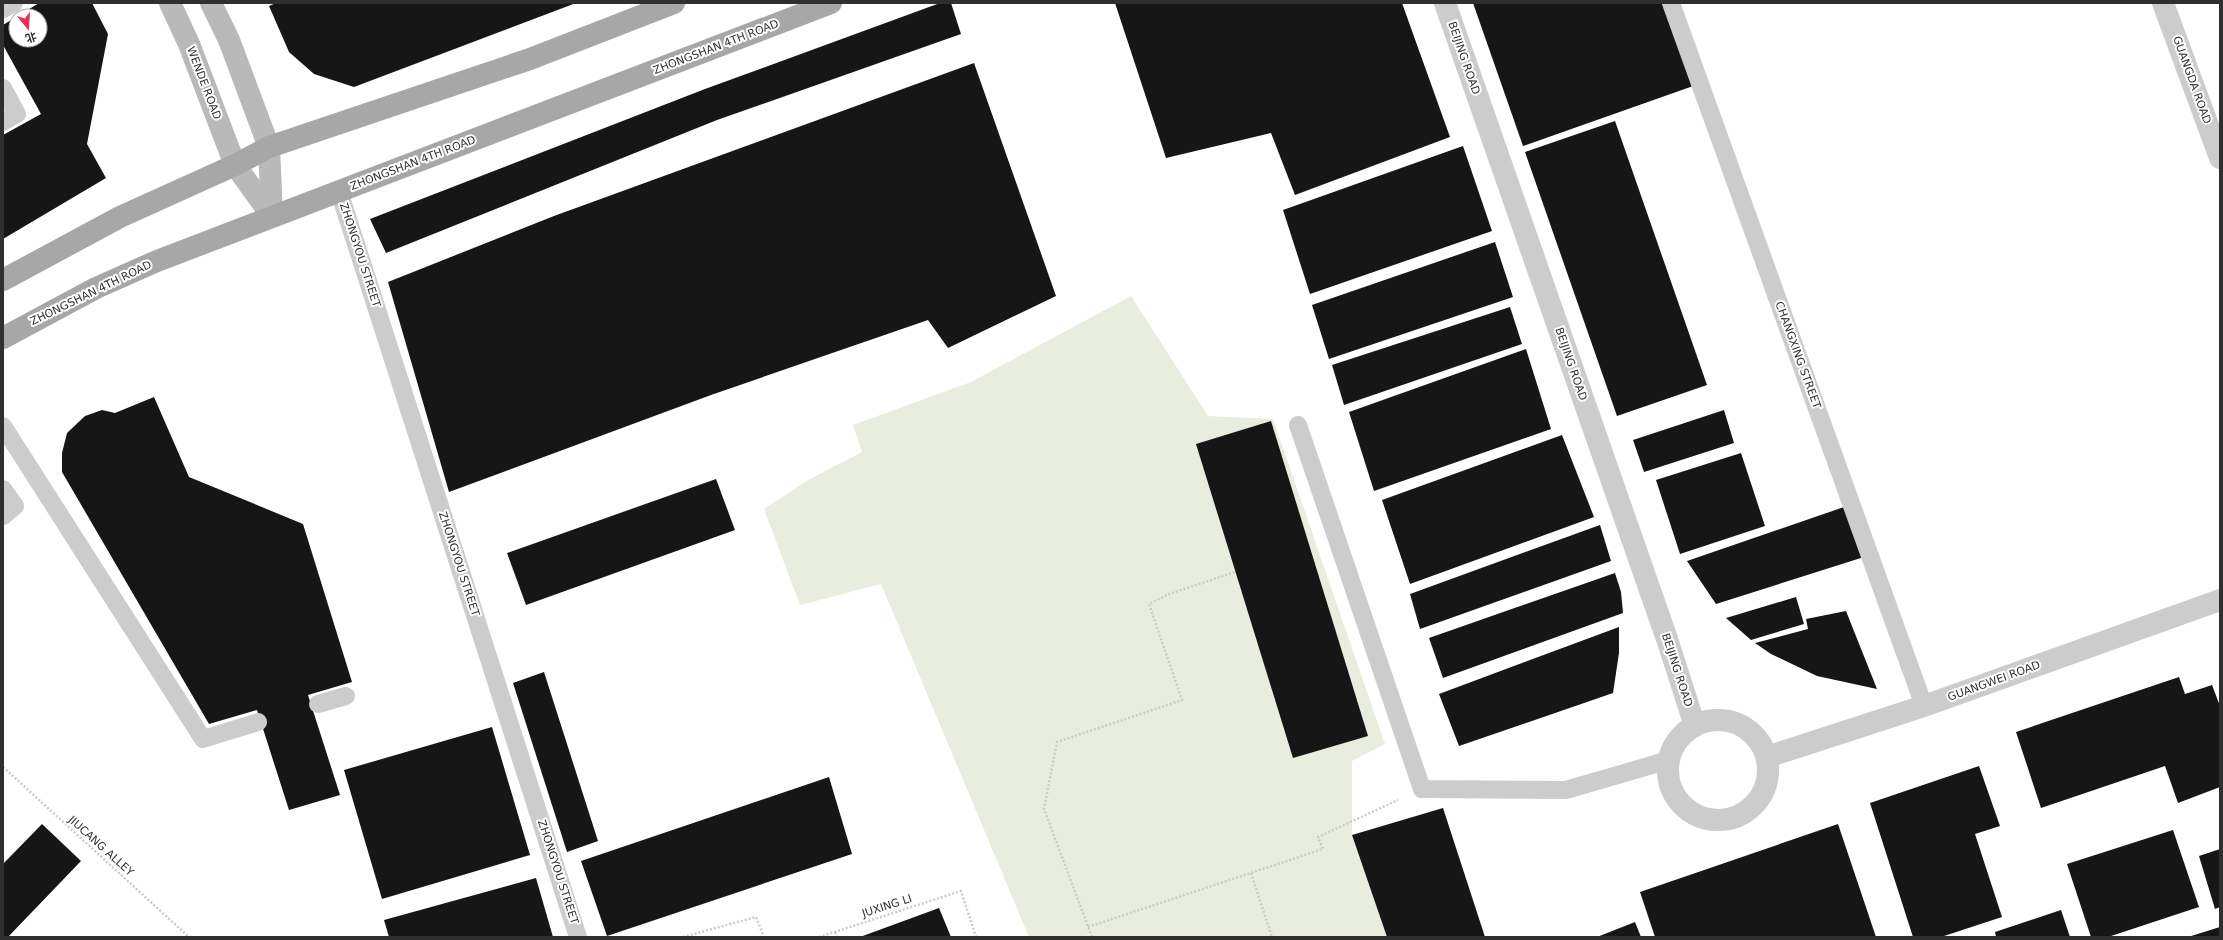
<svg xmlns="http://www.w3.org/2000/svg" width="2223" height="940" viewBox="0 0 2223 940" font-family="'DejaVu Sans','Noto Sans SC',sans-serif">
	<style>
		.green { fill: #e8eddd }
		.building { fill: #161616 }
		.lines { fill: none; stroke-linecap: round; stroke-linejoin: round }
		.path { stroke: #ccc; stroke-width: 2.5; stroke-dasharray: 2 2; stroke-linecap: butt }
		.service { stroke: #ccc; stroke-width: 18 }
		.pedestrian { stroke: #ccc; stroke-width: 22 }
		.minor { stroke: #ccc; stroke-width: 22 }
		.tertiary { stroke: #ccc; stroke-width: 22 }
		.secondary { stroke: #b9b9b9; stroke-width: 22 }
		.primary { stroke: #a7a7a7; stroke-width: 22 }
		.labels { text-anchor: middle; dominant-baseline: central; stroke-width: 4; stroke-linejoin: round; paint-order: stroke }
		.street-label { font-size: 11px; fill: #2f2f2f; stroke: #fff }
	</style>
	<rect width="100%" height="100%" fill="#fff"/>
	<path class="green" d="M1131,296l77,120 65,3 112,325 -33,17v74l35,102h-358l-148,-353 -81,21 -36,-96 44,-29 54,-28 -9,-27 118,-43z"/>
	<g class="building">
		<path d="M39,3h53l16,31 -21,110 19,34 -103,61v-104l38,-21 -38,-69v-20l13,-8v23h24v-24h-22z"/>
		<path d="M276,3h300l-222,84 -40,-13 -25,-22 -20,-46z"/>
		<path d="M940,3h11l10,31 -244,86 -331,133 -16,-34 335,-130z"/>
		<path d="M1115,3h287l48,134 -155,58 -24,-62 -105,25z"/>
		<path d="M1473,3h192l31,82 -173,61z"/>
		<path d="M974,63l82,233 -108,52 -20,-28 -217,75 -262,97 -61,-210 166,-66z"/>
		<path d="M1615,121l92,264 -90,31 -92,-264z"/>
		<path d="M1463,146l29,85 -182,63 -27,-84z"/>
		<path d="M1495,242l18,55 -184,62 -17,-54z"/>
		<path d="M1510,307l12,37 -178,61 -12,-40z"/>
		<path d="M1526,349l25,80 -177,62 -25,-79z"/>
		<path d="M154,397l35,80 114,47 49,158 -44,13 32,100 -51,15 -32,-100 -48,14 -147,-252v-19l5,-20 18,-17 17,-6 13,3z"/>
		<path d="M1724,410l10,33 -90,29 -11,-32z"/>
		<path d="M1271,421l97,315 -75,22 -97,-314z"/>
		<path d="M1562,435l32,82 -184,67 -28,-84z"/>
		<path d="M1741,453l24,73 -85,28 -24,-74z"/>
		<path d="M716,479l19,51 -209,75 -19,-52z"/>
		<path d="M1844,507l20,50 -148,47 -29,-43z"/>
		<path d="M1600,525l11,36 -191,68 -10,-35z"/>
		<path d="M1615,573l6,19 2,21 -180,65 -14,-40z"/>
		<path d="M1796,597l8,27 -53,16 -25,-22z"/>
		<path d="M1846,611l31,78 -60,-13 -46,-22 -16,-11 53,-14 -2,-10z"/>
		<path d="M1619,627v26l-6,40 -154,53 -20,-52z"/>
		<path d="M544,672l54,169 -31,11 -54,-169z"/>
		<path d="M2179,677l6,17 27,-9 8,21v81l-42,16 -13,-37 -124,42 -25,-76z"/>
		<path d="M492,727l38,128 -148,44 -38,-129z"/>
		<path d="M1979,766l21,60 -25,8 27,83 -61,20h-28l-43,-134z"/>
		<path d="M829,777l23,77 -245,82 -26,-75z"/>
		<path d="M1443,808l42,129h-98l-35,-102z"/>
		<path d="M42,824l39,37 -73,76h-5v-73z"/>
		<path d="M1838,824l38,113h-221l-15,-45z"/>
		<path d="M2173,830l26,77 -91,30h-17l-24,-73z"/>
		<path d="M2220,849v58l-5,2 -16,-53z"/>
		<path d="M536,878l17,59h-164l-5,-17z"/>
		<path d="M939,908l12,29h-91z"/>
		<path d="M2061,910l9,27h-74l-1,-5z"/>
		<path d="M1635,922l6,15h-44z"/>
		<path d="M2220,927v10h-32z"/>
	</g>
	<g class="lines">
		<g class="path">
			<path d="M3,767l186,170"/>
			<path d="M1251,873l21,64"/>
			<path d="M1088,927l235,-78 -5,-12 80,-37"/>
			<path d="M835,932l2,5"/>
			<path d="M683,937l73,-20 8,20"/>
			<path d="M819,937l142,-46 15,46"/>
			<path d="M1092,937l-48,-128 13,-67 125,-42 -33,-96 20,-10 66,-22"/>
		</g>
		<g class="service">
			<path d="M1671,3l253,703"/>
			<path d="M3,9l11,-6"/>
			<path d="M3,88l14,26 -14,8"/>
			<path d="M339,191l239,746"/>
			<path d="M1298,425l124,364 144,1 103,-30"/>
			<path d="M3,426l200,313 55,-17"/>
			<path d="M3,489l12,17 -12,10"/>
			<path d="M318,704l28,-8"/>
		</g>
		<path class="pedestrian" d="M1445,3l222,636 28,87"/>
		<g class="minor">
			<circle cx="1718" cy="770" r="50"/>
			<path d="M1767,757l157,-51 296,-106"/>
		</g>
		<path class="tertiary" d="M2163,3l57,155"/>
		<g class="secondary">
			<path d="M170,3l19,41 46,121 37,51"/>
			<path d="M211,3l18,37 40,107 3,69"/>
		</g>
		<g class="primary">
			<path d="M3,280l117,-63 115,-52 34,-18 261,-88 144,-56"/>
			<path d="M3,338l93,-50 61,-27 674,-258"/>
		</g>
	</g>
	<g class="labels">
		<g class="street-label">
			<text transform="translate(716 47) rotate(-21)">ZHONGSHAN 4TH ROAD</text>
			<text transform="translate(1464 58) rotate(71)">BEIJING ROAD</text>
			<text transform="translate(2192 80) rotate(70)">GUANGDA ROAD</text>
			<text transform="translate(204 83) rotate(69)">WENDE ROAD</text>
			<text transform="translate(413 163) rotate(-21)">ZHONGSHAN 4TH ROAD</text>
			<text transform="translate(360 255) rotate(72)">ZHONGYOU STREET</text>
			<text transform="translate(91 293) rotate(-26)">ZHONGSHAN 4TH ROAD</text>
			<text transform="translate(1798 355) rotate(70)">CHANGXING STREET</text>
			<text transform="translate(1571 364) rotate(71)">BEIJING ROAD</text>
			<text transform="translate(459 564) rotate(72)">ZHONGYOU STREET</text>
			<text transform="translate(1677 670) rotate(72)">BEIJING ROAD</text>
			<text transform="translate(1994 681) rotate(-20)">GUANGWEI ROAD</text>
			<text transform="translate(101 846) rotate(42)">JIUCANG ALLEY</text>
			<text transform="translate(558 872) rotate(72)">ZHONGYOU STREET</text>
			<text transform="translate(887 906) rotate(-18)">JUXING LI</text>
		</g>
	</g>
	<rect width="2223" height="940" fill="none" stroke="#2f2f2f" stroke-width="8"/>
	<g transform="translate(28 28) rotate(162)"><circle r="19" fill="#ffffff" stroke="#acacac"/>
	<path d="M0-3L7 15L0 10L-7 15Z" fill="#ea2d58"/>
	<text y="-6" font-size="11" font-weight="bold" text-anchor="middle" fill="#2f2f2f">北</text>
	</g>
</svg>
